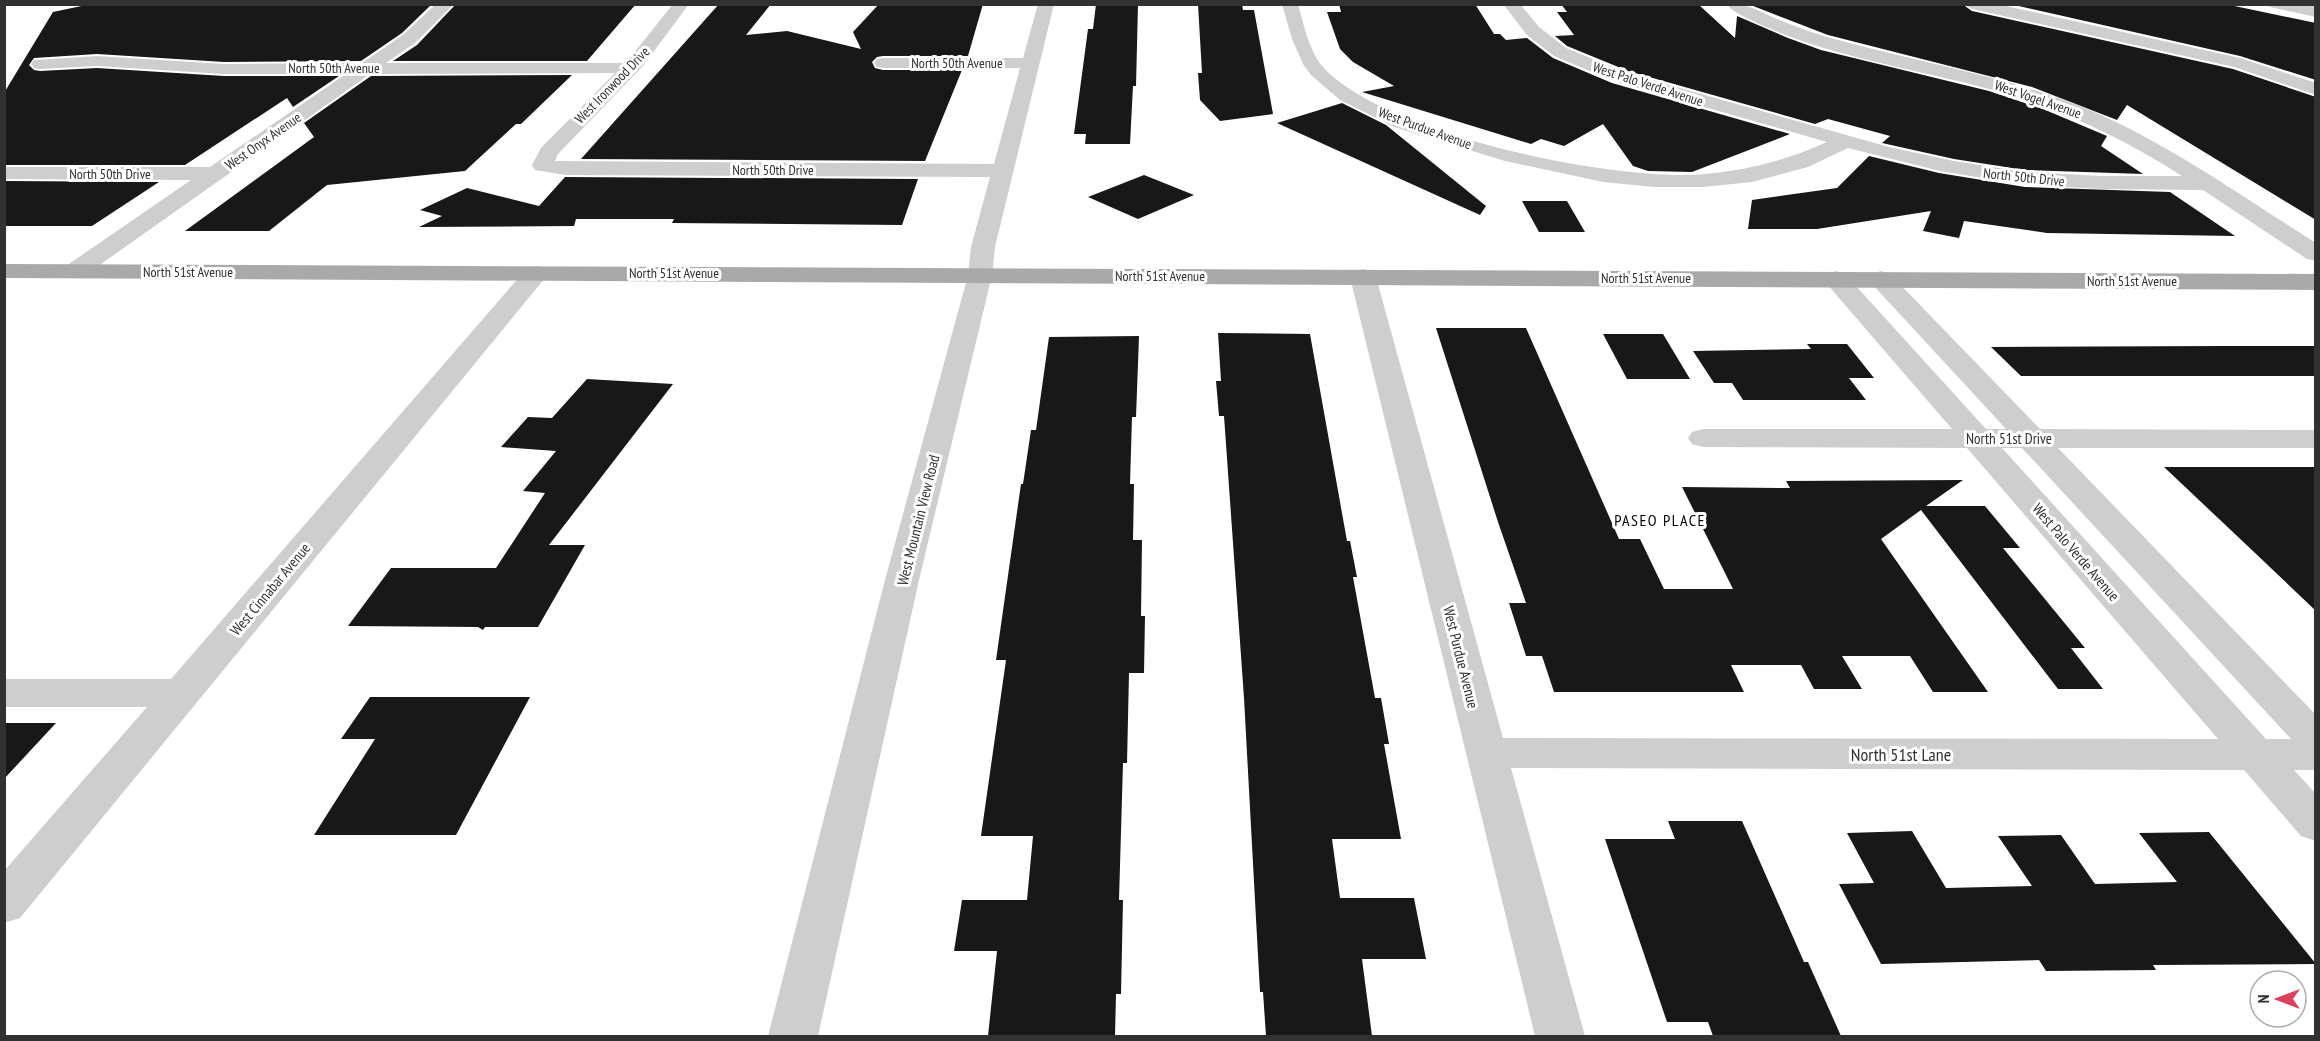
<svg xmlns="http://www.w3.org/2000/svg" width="2320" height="1041" viewBox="0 0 2320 1041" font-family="'PT Sans Narrow',sans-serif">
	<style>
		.building { fill: #181818 }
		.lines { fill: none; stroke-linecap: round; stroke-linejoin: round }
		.minor { fill: #cecece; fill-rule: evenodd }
		.major { fill: #a9a9a9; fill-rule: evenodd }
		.labels { text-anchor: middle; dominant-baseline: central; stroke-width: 6; stroke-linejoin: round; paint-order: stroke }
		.far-street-label { font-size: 14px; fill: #313131; stroke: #fff }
		.street-label { font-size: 15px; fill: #313131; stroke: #fff }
		.neighbourhood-label { font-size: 16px; letter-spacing: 1.5px; fill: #000; stroke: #fff }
		.near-street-label { font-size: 18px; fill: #313131; stroke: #fff }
	</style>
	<rect width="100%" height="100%" fill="#fff"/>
	<g class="building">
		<path d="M91,4h341l-30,29 -41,28 -137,1 -127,-8 -63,4 -5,7 5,5 6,1 57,-3 127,8h115l-46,31 -6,-9 -102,67h-181v-72l49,-81z"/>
		<path d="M456,4h180l-49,57h-194l24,-16z"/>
		<path d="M719,4h52l-25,31 41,-4 74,18 -8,-17 26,-28h104l-15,52h-85l-6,1 -5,5 3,6 8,2h79l-37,91 -344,-2z"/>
		<path d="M1096,4h42l-2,82h-3l-3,58h-45l1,-10h-12l14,-105h5z"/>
		<path d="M1198,4h44l1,6h11l19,104 -53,7 -20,-21 -2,-27h4z"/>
		<path d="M1339,4h136l19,30h6l6,6 21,-2 26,20 59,25 178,51 -98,38 -44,-1 -15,-5 -30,-42 -39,22 -23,-7 -10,5 -169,-52 32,-6 -41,-24 -13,-13 -13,-37h14z"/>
		<path d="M1561,4h137l37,34 2,-22 51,22 33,12 168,41 54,18 64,27 -6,10 42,28 -118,-4 -71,-11 -72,-16 8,-7 -62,-17 -13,5 -187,-53 -61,-25 -12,-10 19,-1 -17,-23h10z"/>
		<path d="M1748,4h214l10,7 261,58 83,28v123l-189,-115 -10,15 -85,-33 -204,-52z"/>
		<path d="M2010,4h215l91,19v57l-76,-24z"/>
		<path d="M572,75l-51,49h-5l-51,47 -138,14 -58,46h-84l129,-94 -10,-14 67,-47z"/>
		<path d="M1342,103l44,22 100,81 -6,9 -203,-92z"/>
		<path d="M1869,156l70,17 86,14 145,5 65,44 -188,-3 -83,-12 -5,17 -36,-7 8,-20 -114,18h-69l4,-29 85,-12z"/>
		<path d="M1144,175l50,20 -56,24 -50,-22z"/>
		<path d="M565,177l353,2 -16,46 -230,-2 2,-4h-98l-2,7 -155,1 23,-11 -22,-6 47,-22 72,18z"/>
		<path d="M4,181l155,1 -67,44h-88z"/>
		<path d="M1522,201h45l18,31h-46z"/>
		<path d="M1436,328h90l93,211h21l24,50h69l-51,-102 108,1 -4,-7 177,-1 -37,26h59l35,42h-17l82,100h-14l32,41h-45l-137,-179 -40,29 107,153h-55l-23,-36h-68l20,33h-48l-13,-24h-70l13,27h-190l-12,-36h-16l-17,-53h17l-28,-81z"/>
		<path d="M1218,333l92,1 37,207h3l7,36h-4l22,121h6l8,46h-5l17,95h-69l8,59h74l12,61h-64l10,77h-106l-3,-44h-3l-16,-294 -20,-282h-5l-3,-35h5z"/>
		<path d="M1603,334h60l27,45h-63z"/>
		<path d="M1139,336l-3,81h-4l-2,67h4l-1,56h9l-1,76h4l-1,57h-15l-2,90h-4l-4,137h4l-2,94h-5l-1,42h-127l9,-85h-43l8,-51h65l6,-64h-52l25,-176h-10l25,-176h2l8,-54h5l13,-93z"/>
		<path d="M1807,344h40l27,34h-25l17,22h-123l-11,-17h-18l-21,-32 118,-2z"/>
		<path d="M2222,346h94v30h-295l-30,-29z"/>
		<path d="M587,379l86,5 -124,161h36l-47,82h-53l-2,3 -5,-3 -130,-1 43,-58h105l49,-75 -22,-2 33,-40 -55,-4 27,-30 24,1z"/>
		<path d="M2164,467h152v144l-62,-59z"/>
		<path d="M370,697h160l-74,138h-142l61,-96h-34z"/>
		<path d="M4,723h52l-52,56z"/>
		<path d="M1668,821h74l62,141h4l33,74h-128l-5,-14h-41l-62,-183h70z"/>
		<path d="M1912,831l34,57 86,-2 -34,-50 63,-1 34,49 82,-2 -38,-49 70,-1 107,132 -163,1 3,5 -110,1 -7,-11 -158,4 -42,-80 35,-1 -27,-50z"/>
	</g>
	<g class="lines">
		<g class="minor">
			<path d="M436,4h18l-39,39 -29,20h240l47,-59h16l-46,62 -85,88 -3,7 439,3 26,-96h-137l-6,-1 -3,-4 3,-4 6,-1h140l15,-54h16l-59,243 -3,28 -73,305 -101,456h-50l117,-456 83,-305 3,-28 19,-70 -425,-2 -30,-5 -3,-5 9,-17 74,-75 -245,1 -286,202 -9,2 -9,-2 -3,-5 3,-5 125,-86 -187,-1v-12h206l136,-93h-122l-127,-8 -57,3 -6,-1 -3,-4 3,-4 63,-4 127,8 138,-1 41,-28z"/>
			<path d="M1282,4h16c6,21 11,47 25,63 62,68 292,115 382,107 44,-4 82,-14 122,-32l-214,-61 -59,-25 -27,-21 -24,-31h17l19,23 27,21 61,25 262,74 65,14 71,11 77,4h80c-50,-32 -103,-58 -159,-77 -87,-28 -182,-37 -266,-76 -10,-5 -23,-10 -31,-19 26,0 33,8 56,17 20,8 40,15 60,20 84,23 170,36 250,70 80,35 151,86 224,132v18l-9,-2 -104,-69 -101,-1 -77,-4 -85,-14 -92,-23 -40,19 -56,15 -49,5h-49l-51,-5 -98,-21 -111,-34 -54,-27 -29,-25 -8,-11 -11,-25z"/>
			<path d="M1964,4h33l243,54 76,25v12l-82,-28 -262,-58z"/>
			<path d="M2268,4h35l13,3v10l-46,-10z"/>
			<path d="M536,266l9,2 3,5 -3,5 -525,640 -16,5v-52l143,-164h-143v-28h167l356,-411z"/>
			<path d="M1363,269l9,3 4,5 127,461 715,1 -251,-291 -264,-1 -11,-3 -4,-6 4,-6 11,-3h249l-125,-145 -4,-5 4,-5 9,-3 9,3 141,155h20l-134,-145 -4,-5 4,-5 9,-3 9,3 150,155 276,1v18h-258l258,267v55h-22l22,24v47l-15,-5 -57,-66 -733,-2 74,268h-50l-185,-759 4,-5zM2002,448h20l269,291h-25z"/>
		</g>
		<path class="major" d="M4,264l2312,10v16l-2312,-12z"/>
	</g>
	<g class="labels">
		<g class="far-street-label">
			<text x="957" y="63">North 50th Avenue</text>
			<text x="334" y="68">North 50th Avenue</text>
			<text transform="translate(1648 84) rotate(18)">West Palo Verde Avenue</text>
			<text transform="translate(612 85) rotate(-46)">West Ironwood Drive</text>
			<text transform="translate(2038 99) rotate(19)">West Vogel Avenue</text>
			<text transform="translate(1425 128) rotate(20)">West Purdue Avenue</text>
			<text transform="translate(263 141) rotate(-35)">West Onyx Avenue</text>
			<text x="773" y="170">North 50th Drive</text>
			<text x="110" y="174">North 50th Drive</text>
			<text transform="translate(2024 177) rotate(6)">North 50th Drive</text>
			<text x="188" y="272">North 51st Avenue</text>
			<text x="674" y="273">North 51st Avenue</text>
			<text x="1160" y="276">North 51st Avenue</text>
			<text x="1646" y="278">North 51st Avenue</text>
			<text x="2132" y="281">North 51st Avenue</text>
		</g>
		<g class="street-label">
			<text x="2009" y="438">North 51st Drive</text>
			<text transform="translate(918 520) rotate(-76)">West Mountain View Road</text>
			<text transform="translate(2076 552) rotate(49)">West Palo Verde Avenue</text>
			<text transform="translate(270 589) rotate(-50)">West Cinnabar Avenue</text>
			<text transform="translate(1461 657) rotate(76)">West Purdue Avenue</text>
		</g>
		<g class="neighbourhood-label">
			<text x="1660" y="520">PASEO PLACE</text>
		</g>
		<g class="near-street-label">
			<text x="1901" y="754">North 51st Lane</text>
		</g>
	</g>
	<rect width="2320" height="1041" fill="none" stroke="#313131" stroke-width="12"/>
	<g transform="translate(2278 999) rotate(270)"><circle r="28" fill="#ffffff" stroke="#adadad" stroke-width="1.5"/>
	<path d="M0-4.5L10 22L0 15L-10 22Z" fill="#da415c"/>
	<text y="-9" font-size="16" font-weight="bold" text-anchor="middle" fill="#313131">N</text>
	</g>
</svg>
